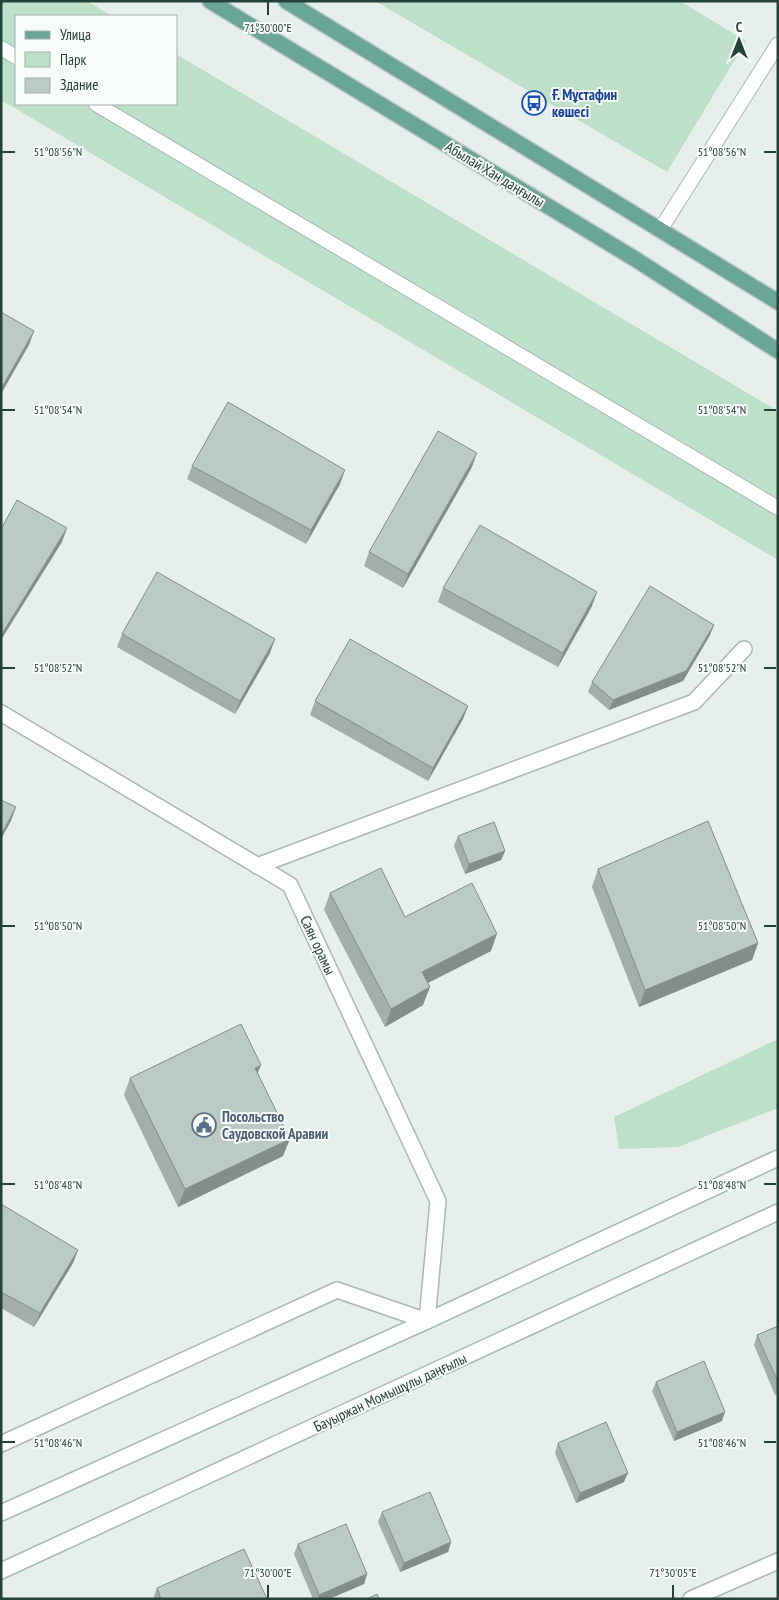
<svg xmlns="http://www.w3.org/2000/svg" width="779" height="1600" viewBox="0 0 779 1600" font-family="'PT Sans Narrow',sans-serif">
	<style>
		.green { fill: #bfe0c8 }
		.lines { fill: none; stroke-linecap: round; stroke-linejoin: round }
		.service-casing { stroke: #a8b8b2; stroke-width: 16 }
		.minor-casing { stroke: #a8b8b2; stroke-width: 18 }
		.secondary-casing { stroke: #a4bbb3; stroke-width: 18 }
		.primary-casing { stroke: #c2cac8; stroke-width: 18 }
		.service { stroke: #fff; stroke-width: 14 }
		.minor { stroke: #fff; stroke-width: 15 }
		.secondary { stroke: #fff; stroke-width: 15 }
		.primary { stroke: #6aa596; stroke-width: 15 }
		.wall { fill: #a1aea9 }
		.shaded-wall { fill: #838d89 }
		.building { fill: #bbcac4; stroke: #838d89 }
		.ticks { fill: none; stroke: #24423a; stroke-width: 2 }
		.labels { text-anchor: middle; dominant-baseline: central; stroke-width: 4; stroke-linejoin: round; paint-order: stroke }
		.transit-label { font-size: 15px; font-weight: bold; fill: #164399; stroke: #f7fbf9; text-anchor: start }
		.street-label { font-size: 15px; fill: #24423a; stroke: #f7fbf9 }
		.service-label { font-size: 15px; font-weight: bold; fill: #4e5e75; stroke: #f7fbf9; text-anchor: start }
		.ticks-label { font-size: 12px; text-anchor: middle; fill: #24423a; stroke: #f7fbf9; stroke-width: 4; stroke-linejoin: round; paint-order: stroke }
	</style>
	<rect width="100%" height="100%" fill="#e6efeb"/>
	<g class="green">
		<path d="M1,1h86l25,15h-96v88h160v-50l602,357v149l-777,-460z"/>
		<path d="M375,1h305l66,40 -79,131z"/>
		<path d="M778,1039v69l-100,39 -59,2 -5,-32z"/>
	</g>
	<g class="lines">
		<g class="service-casing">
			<g id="service">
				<path d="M1,48l15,9"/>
				<path d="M96,104l682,404"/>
				<path d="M660,230l118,-186"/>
			</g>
		</g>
		<g class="minor-casing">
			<g id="minor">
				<path d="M1,713l289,172 148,316 -11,120 -90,-31 -336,154"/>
				<path d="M257,866l437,-164 50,-53"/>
				<path d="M691,1599l87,-38"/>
			</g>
		</g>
		<g class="secondary-casing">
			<g id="secondary">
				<path d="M1,1513l426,-192 351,-163"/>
				<path d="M1,1571l777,-359"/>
			</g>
		</g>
		<g class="primary-casing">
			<g id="primary">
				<path d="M210,1l425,258 143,92"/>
				<path d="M286,1l492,301"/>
			</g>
		</g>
		<use href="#service" class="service"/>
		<use href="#minor" class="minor"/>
		<use href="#secondary" class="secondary"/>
		<use href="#primary" class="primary"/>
	</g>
	<g class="wall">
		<path d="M192,466l148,18 -34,60 -119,-65z"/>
		<path d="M472,467l-69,121 -39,-22 5,-14z"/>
		<path d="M443,588l149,18 -34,61 -120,-65z"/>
		<path d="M122,634l148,19 -35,61 -118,-67z"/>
		<path d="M710,635l-27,46 -74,29 -21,-18 4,-10z"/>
		<path d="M315,701l153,5 -5,13 -35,62 -118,-66z"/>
		<path d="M458,836l47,15 -4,9 -36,14 -11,-28z"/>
		<path d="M598,869l160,74 -6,17 -113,47 -47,-120z"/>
		<path d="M330,893l75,24 86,34 -64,32 -4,22 -38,22 -61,-117z"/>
		<path d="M258,1073l25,83 -105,51 -54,-112 6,-17z"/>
		<path d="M1,1204l77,46 -5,13 -39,64 -33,-19z"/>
		<path d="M778,1326v68l-3,1 -21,-50 3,-10z"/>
		<path d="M656,1382l66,39 -48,20 -22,-50z"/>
		<path d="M558,1443l66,39 -48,21 -21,-50z"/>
		<path d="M382,1512l69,30 -3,10 -48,20 -22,-50z"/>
		<path d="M298,1544l69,30 -3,10 -35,15h-16l-19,-45z"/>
		<path d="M157,1588l110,11h-114z"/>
	</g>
	<g class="shaded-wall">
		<path d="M34,331l-5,14 -28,49v-5z"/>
		<path d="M477,453l-5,14 -69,121 5,-14z"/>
		<path d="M345,470l-5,14 -34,60 5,-14z"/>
		<path d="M67,528l-5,14 -61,98v-6z"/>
		<path d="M597,592l-5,14 -34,61 5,-14z"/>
		<path d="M714,625l-4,10 -27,46 -74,29 4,-10z"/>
		<path d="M275,639l-5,14 -35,61 5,-13z"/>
		<path d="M468,706l-5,13 -35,62 5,-13z"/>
		<path d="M16,807l-5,14 -10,18v-4z"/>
		<path d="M505,851l-4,9 -36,14 4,-10z"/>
		<path d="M497,934l-6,17 -75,38 6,-17z"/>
		<path d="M758,943l-6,17 -113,47 6,-17z"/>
		<path d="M430,987l-7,18 -38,22 6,-18z"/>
		<path d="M261,1065l-7,17 1,-14z"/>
		<path d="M290,1139l-7,17 -105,51 7,-18z"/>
		<path d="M78,1250l-5,13 -39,64 6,-14z"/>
		<path d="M725,1412l-3,9 -48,20 3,-9z"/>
		<path d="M628,1473l-4,9 -48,21 4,-10z"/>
		<path d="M451,1542l-3,10 -48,20 4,-9z"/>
		<path d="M367,1574l-3,10 -35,15h-11l1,-4z"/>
	</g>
	<g class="building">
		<path d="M1,312l33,19 -33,58z"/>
		<path d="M228,402l117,68 -34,60 -119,-64z"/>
		<path d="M438,431l39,22 -69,121 -39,-22z"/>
		<path d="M17,500l50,28 -65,106 -1,-105z"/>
		<path d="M480,525l117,67 -34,61 -120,-65z"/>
		<path d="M157,572l118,67 -35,62 -118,-67z"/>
		<path d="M650,586l64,39 -28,46 -73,29 -21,-18z"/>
		<path d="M350,639l118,67 -35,62 -118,-67z"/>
		<path d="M1,800l15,7 -15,28z"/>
		<path d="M708,821l50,122 -113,47 -47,-121z"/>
		<path d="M494,822l11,29 -36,13 -11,-28z"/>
		<path d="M381,868l24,49 67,-34 25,51 -75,38 8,15 -39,22 -61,-116z"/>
		<path d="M241,1024l20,41 -6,3 35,71 -105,50 -55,-111z"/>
		<path d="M1,1204l77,46 -38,63 -39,-21z"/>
		<path d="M778,1326v56l-21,-47z"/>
		<path d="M704,1361l21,51 -48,20 -21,-50z"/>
		<path d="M606,1422l22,51 -48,20 -22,-50z"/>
		<path d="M430,1492l21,50 -47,21 -22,-51z"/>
		<path d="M346,1524l21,50 -48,21 -21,-51z"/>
		<path d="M244,1549l23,50h-106l-4,-11z"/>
		<path d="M377,1594l2,5h-12z"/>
	</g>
	<path class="ticks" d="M268,2v13M2,152h13M764,152h12M2,410h13M764,410h12M2,668h13M764,668h12M2,926h13M764,926h12M2,1184h13M764,1184h12M2,1442h13M764,1442h12M268,1585v13M673,1585v13"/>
	<defs>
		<g id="bus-ring" transform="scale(1.25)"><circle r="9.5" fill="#f7fbf9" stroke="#1a4fb4" stroke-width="1.5"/><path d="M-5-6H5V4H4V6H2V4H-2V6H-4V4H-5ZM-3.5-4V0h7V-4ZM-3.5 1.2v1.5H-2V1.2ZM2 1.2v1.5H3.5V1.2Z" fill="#1a4fb4"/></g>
		<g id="civic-ring" transform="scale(1.25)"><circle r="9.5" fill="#f7fbf9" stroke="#5c6f8a" stroke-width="1.5"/><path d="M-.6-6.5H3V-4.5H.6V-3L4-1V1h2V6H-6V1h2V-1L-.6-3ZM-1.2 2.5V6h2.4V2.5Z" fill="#5c6f8a"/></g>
	</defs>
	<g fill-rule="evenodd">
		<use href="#bus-ring" x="534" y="103"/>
		<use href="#civic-ring" x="204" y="1125"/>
	</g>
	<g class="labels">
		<g class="transit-label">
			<text x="552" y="94">Ғ. Мұстафин<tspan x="552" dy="17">көшесі</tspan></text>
		</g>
		<g class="street-label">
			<text transform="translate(495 174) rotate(31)">Абылай Хан даңғылы</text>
			<text transform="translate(318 945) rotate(65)">Саян орамы</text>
			<text transform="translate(390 1392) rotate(-25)">Бауыржан Момышұлы даңғылы</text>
		</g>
		<g class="service-label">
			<text x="222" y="1116">Посольство<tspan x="222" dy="17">Саудовской Аравии</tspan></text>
		</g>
	</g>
	<g class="ticks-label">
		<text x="268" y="32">71°30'00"E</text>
		<text x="58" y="156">51°08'56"N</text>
		<text x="722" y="156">51°08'56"N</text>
		<text x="58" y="414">51°08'54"N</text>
		<text x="722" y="414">51°08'54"N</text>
		<text x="58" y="672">51°08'52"N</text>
		<text x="722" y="672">51°08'52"N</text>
		<text x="58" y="930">51°08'50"N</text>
		<text x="722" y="930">51°08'50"N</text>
		<text x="58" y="1189">51°08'48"N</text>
		<text x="722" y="1189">51°08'48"N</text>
		<text x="58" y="1447">51°08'46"N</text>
		<text x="722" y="1447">51°08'46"N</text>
		<text x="268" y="1577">71°30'00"E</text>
		<text x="673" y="1577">71°30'05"E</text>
	</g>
	<rect width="779" height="1600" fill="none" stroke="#24423a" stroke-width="5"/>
	<rect x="15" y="15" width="162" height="90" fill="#f7fbf9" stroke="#a3b1ad"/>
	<rect x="25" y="31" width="25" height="8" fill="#6aa596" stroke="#a3b1ad"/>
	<text x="60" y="40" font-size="15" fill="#24423a">Улица</text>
	<rect x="25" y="52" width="25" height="15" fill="#bfe0c8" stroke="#a3b1ad"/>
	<text x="60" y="65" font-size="15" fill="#24423a">Парк</text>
	<rect x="25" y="78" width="25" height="15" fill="#bbcac4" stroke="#a3b1ad"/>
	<text x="60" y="90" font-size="15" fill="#24423a">Здание</text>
	<g transform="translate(739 40)" stroke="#f7fbf9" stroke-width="4" paint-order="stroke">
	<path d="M0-4L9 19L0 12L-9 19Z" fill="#24423a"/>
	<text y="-8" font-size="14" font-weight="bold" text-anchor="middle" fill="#24423a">С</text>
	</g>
</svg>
